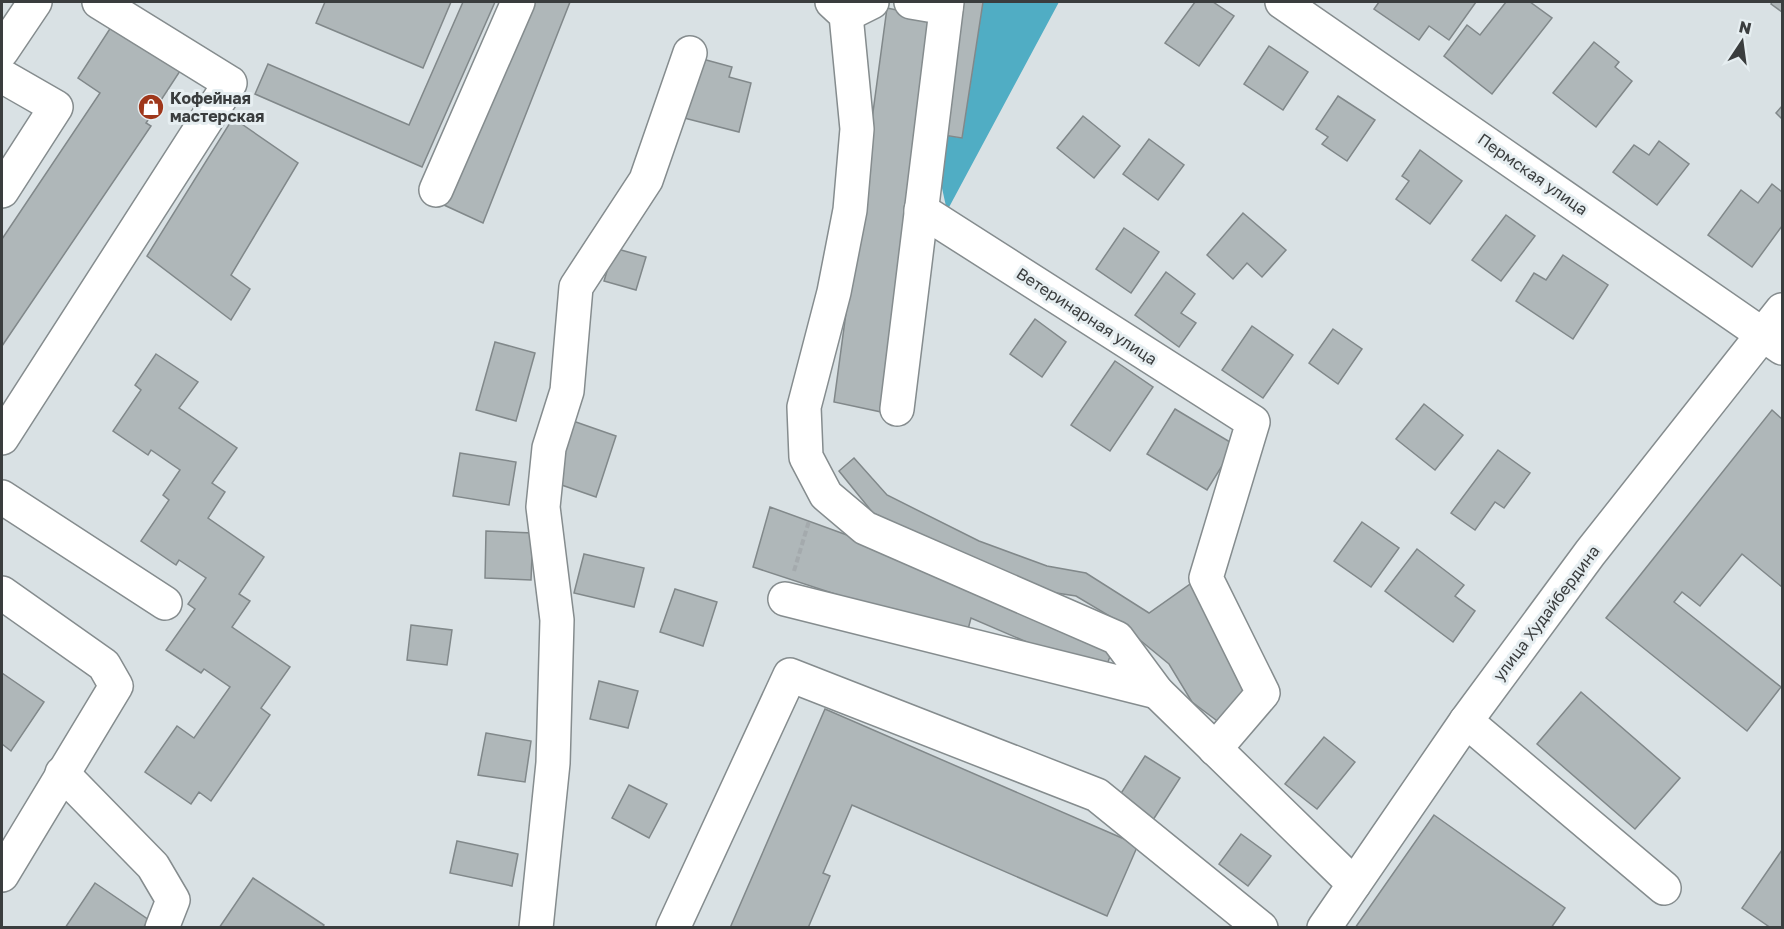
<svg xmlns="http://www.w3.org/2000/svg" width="1784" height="929" viewBox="0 0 1784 929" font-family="'Golos Text',sans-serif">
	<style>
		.forest { fill: #50adc4 }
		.building { fill: #afb7b9; stroke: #81888a; stroke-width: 1.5 }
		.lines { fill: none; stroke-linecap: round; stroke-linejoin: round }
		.minor-casing { stroke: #858c8e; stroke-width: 36 }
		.path { stroke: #a4aaad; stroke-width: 4; stroke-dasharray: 6 3; stroke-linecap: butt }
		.minor { stroke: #fff; stroke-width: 33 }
		.labels { text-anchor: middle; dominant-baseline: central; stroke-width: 6; stroke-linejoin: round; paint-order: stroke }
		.poi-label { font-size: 16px; font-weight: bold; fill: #3a3d3e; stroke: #e6eef1; text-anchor: start }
		.street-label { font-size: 16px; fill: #3a3d3e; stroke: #e6eef1 }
	</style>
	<rect width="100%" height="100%" fill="#d9e1e4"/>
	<path class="forest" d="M983,2h76l-112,209 -10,-46v-31l25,4z"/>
	<g class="building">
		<path d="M325,2h126l-28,66 -107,-45z"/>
		<path d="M463,2h32l-73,165 -167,-73 13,-30 141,61z"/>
		<path d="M529,2h41l-87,221 -39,-18z"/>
		<path d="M957,2h26l-21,136 -25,-4z"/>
		<path d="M1195,2h18l21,14 -35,50 -34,-23z"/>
		<path d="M1379,2h97l-27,38 -20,-14 -10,14 -45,-31z"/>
		<path d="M1506,2h24l22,16 -60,76 -48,-38 23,-31 13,10z"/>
		<path d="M1772,2h10v10l-11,-8z"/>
		<path d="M887,8l44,9 -45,396 -52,-11z"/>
		<path d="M113,24l69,44 -36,55 5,3 -149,220v-107l98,-146 -22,-15z"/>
		<path d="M1594,42l25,20 -4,5 17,14 -36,46 -43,-34z"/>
		<path d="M1269,46l39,26 -25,38 -39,-26z"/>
		<path d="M699,58l33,9 -3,10 22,6 -12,49 -55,-14z"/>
		<path d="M1338,96l37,24 -28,41 -25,-17 6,-7 -12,-8z"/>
		<path d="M1782,106v13l-6,-6z"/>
		<path d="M1083,116l37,30 -26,32 -37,-30z"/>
		<path d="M233,118l65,45 -67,112 19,14 -19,31 -84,-64z"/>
		<path d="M1149,139l35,26 -26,35 -35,-26z"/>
		<path d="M1659,141l30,23 -32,41 -44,-33 21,-27 15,10z"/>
		<path d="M1420,150l42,31 -32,43 -34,-25 13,-18 -7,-5z"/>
		<path d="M1772,184l10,8v34l-30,41 -44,-32 33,-45 17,13z"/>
		<path d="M1243,213l43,37 -24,27 -15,-14 -14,16 -26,-24z"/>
		<path d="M1506,215l29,21 -34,45 -29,-21z"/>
		<path d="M1124,228l35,24 -28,41 -35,-24z"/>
		<path d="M614,248l32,9 -10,33 -32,-9z"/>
		<path d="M1563,255l45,30 -35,54 -57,-38 18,-28 12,7z"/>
		<path d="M1166,272l29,22 -14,19 15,10 -17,24 -44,-32z"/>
		<path d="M1035,319l31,23 -24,35 -32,-23z"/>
		<path d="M1252,326l41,29 -30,43 -41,-28z"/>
		<path d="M1333,329l29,20 -24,35 -29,-21z"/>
		<path d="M495,342l40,11 -19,68 -40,-11z"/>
		<path d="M156,354l42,28 -19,26 58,40 -25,35 13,9 -17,26 56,39 -25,37 11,7 -18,26 58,40 -29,41 9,7 -59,86 -12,-9 -8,12 -46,-32 32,-46 17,12 36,-51 -26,-18 -3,4 -35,-23 29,-41 -7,-5 18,-26 -27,-18 -3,5 -35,-24 28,-41 -6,-5 17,-25 -29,-20 -3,5 -35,-24 28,-41 -6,-5z"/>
		<path d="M1115,361l38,26 -43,64 -39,-26z"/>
		<path d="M1424,404l39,31 -28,35 -39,-31z"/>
		<path d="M1175,409l60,36 -28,45 -60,-36z"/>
		<path d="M1772,410l10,9v168l-40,-33 -42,52 -18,-14 -8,10 107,85 -34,44 -141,-113z"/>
		<path d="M573,421l43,15 -20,61 -43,-15z"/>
		<path d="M1498,450l32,23 -26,35 -9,-6 -20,28 -24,-17z"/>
		<path d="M460,453l56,9 -7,43 -56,-9z"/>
		<path d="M854,458l33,37 92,46 68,25 39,7 63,40 47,-33 50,113 -26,30 -28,-21 -23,-38 -56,-46 -37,-22 -39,-6 -62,-27 -102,-50 -34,-42z"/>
		<path d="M770,507l195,71 149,68 -11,29 -132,-57 -5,19 -213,-70z"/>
		<path d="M1362,522l37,26 -28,39 -37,-26z"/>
		<path d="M486,531l47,2 -2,47 -46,-2z"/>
		<path d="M1417,549l47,36 -9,11 20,15 -22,31 -68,-51z"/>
		<path d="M584,554l60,14 -10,39 -60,-14z"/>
		<path d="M675,589l42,13 -14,44 -43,-14z"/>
		<path d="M411,625l41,5 -5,35 -40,-5z"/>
		<path d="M2,673l42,29 -33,49 -9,-7z"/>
		<path d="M599,681l39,10 -10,37 -38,-9z"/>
		<path d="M1581,692l99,86 -45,51 -98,-85z"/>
		<path d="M825,709l313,136 -31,71 -255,-111 -29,68 7,3 -22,52h-78z"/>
		<path d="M486,733l45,8 -6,41 -47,-7z"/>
		<path d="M1324,737l31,25 -38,47 -32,-25z"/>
		<path d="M1145,756l35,22 -27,42 -35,-22z"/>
		<path d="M629,785l38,19 -18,34 -37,-20z"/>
		<path d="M1434,815l131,93 -14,20h-196z"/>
		<path d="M1241,834l30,22 -23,30 -29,-22z"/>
		<path d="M457,841l61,13 -6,32 -62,-13z"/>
		<path d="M1782,850v78h-11l-29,-20z"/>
		<path d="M253,878l71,47 -2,3h-103z"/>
		<path d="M95,883l54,37 -6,8h-78z"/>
	</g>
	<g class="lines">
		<g class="minor-casing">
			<g id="minor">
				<path d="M832,2l14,13 11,114 -7,81 -16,82 -30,115 2,50 20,38 39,33 252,110 40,54 197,192"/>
				<path d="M911,2l35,6"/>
				<path d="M1282,2l500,346"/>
				<path d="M846,15l26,-13"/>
				<path d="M2,51l33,-49"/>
				<path d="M2,76l54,31 -54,84"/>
				<path d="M436,190l82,-188"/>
				<path d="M921,210l332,212 -47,156 57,115 -48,56"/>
				<path d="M897,409l50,-407"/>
				<path d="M2,438l228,-355 -131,-81"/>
				<path d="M2,497l163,106"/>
				<path d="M2,593l102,72 12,21 -114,189"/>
				<path d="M785,599l372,93"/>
				<path d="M1466,721l198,167"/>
				<path d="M62,773l91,93 20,34 -11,28"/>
				<path d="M536,928l17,-165 4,-143 -14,-113 6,-59 18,-57 9,-104 70,-107 44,-127"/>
				<path d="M673,928l117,-253 307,120 164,133"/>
				<path d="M1324,928l142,-207 124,-168 192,-243"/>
			</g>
		</g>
		<path class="path" d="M794,571l15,-50"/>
		<use href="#minor" class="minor"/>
	</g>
	<defs>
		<g id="shop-disc" transform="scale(1.35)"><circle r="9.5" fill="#9f371b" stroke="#e6eef1"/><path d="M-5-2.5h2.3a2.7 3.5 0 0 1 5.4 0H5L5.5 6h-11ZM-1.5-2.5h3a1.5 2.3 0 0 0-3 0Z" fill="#fff"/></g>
	</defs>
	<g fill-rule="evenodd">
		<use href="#shop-disc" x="151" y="107"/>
	</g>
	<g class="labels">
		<g class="poi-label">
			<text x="170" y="98">Кофейная<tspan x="170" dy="18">мастерская</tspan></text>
		</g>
		<g class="street-label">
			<text transform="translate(1533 174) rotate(35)">Пермская улица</text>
			<text transform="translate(1087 316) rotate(33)">Ветеринарная улица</text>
			<text transform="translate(1546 613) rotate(-53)">улица Худайбердина</text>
		</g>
	</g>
	<rect width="1784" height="929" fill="none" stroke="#3a3d3e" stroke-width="6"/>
	<g transform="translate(1742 42) rotate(13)" stroke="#e6eef1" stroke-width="4.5" paint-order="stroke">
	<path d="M0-4.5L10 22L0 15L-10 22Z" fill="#3a3d3e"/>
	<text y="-9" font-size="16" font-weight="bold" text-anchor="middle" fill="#3a3d3e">N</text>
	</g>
</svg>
